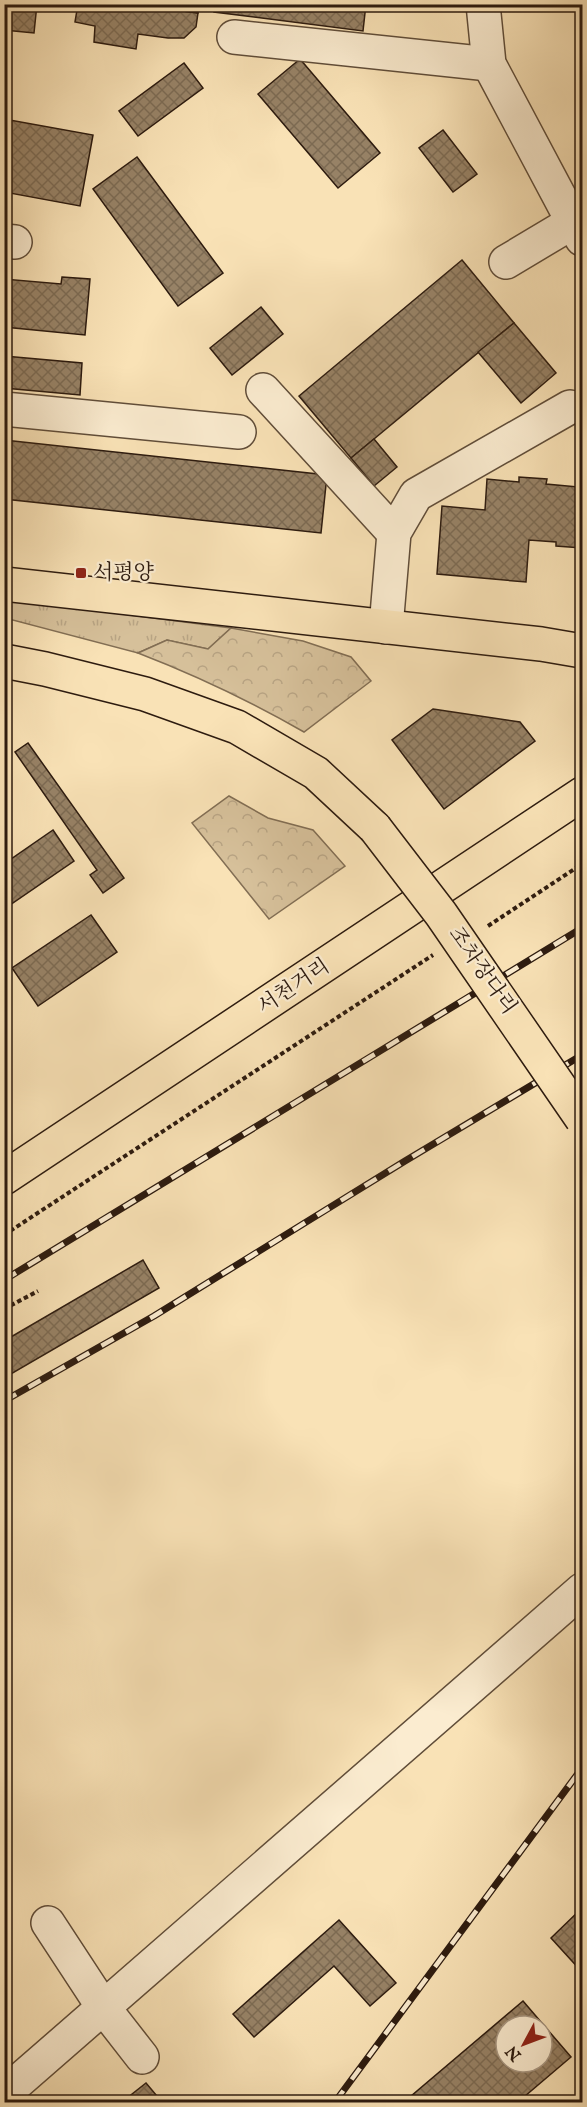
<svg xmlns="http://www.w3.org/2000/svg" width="587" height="2107" viewBox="0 0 587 2107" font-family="'IM FELL English','Noto Serif KR',serif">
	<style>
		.grass { fill: url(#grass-tufts); stroke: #826e54; stroke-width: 1.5 }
		.forest { fill: url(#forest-crowns); stroke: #826e54; stroke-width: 1.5 }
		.building { fill: url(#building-cross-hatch); stroke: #2d1b0f; stroke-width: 1.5; fill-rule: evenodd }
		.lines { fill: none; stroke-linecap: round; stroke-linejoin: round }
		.minor-casing { stroke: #604d39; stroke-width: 36 }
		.major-casing { stroke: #2d1b0f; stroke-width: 36 }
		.path { stroke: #2d1b0f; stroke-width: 4; stroke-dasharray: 4.5 3; stroke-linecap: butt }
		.minor { stroke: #fbecd0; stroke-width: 33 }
		.major { stroke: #f9e2b6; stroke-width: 33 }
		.rail-casing { stroke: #2d1b0f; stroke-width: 7 }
		.rail { stroke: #fbecd0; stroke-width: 4.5; stroke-dasharray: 14; stroke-linecap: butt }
		.major-bridge-casing { stroke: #2d1b0f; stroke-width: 36; stroke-linecap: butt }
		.major-bridge { stroke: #f9e2b6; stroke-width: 33 }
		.poi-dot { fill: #8f2418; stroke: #fbecd0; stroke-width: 2 }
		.labels { text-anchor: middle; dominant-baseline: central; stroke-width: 4.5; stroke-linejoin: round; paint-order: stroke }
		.poi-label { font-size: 21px; fill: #2d1b0f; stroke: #fbecd0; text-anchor: start }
		.street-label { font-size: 21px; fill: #2d1b0f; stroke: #fbecd0 }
	</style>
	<defs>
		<pattern id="grass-tufts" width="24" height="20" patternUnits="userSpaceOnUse" patternTransform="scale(1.5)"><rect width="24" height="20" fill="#d6c09a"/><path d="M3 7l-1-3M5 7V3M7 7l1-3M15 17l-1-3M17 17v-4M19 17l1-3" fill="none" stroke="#b8a484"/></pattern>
		<pattern id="forest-crowns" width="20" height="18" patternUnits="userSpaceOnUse" patternTransform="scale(1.5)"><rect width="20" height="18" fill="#d6c09a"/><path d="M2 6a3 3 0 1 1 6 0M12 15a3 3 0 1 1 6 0" fill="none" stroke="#b8a484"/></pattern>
		<pattern id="building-cross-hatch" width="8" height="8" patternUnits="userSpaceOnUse" patternTransform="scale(1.5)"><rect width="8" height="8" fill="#978266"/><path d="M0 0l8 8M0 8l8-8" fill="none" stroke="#7c6a52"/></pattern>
	</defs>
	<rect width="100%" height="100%" fill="#f9e2b6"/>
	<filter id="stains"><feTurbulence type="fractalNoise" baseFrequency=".00333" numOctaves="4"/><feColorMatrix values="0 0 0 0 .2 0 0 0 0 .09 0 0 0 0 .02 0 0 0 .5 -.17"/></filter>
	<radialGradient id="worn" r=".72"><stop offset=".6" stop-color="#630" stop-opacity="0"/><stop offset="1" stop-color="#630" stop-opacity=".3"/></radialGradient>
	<path class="grass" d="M5,599l226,29 -23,21 -41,-9 -29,13 -133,-35z"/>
	<g class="forest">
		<path d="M231,628l72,13 48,16 20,24 -67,51c-54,-31 -109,-57 -166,-79l29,-13 41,9z"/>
		<path d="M229,796l39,22 45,12 32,36 -76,53 -77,-96z"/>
	</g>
	<g class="building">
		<path d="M4,4h33l-3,29 -30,-3z"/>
		<path d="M78,4h74v3l46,6 -2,14 -12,11h-16l-30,-4 -2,15 -42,-7 1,-16 -20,-4z"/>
		<path d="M152,4h47l-1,9 -46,-6z"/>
		<path d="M215,4h151l-3,27 -149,-19z"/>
		<path d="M300,59l80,94 -42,35 -80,-94z"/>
		<path d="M184,63l19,25 -65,48 -19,-25z"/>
		<path d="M4,119l89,16 -13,71 -76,-14z"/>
		<path d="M443,130l34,44 -24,18 -34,-44z"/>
		<path d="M137,157l86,116 -45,33 -85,-117z"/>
		<path d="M462,260l52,63 -163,135 -52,-62z"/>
		<path d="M62,277l28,2 -5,56 -81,-8v-48l57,5z"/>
		<path d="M261,307l22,27 -51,41 -22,-27z"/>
		<path d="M514,323l42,50 -35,30 -43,-51z"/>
		<path d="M4,356l78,7 -2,32 -76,-7z"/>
		<path d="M374,439l23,28 -23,19 -23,-28z"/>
		<path d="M4,440l323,35 -6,58 -317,-34z"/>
		<path d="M582,442v106l-26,-2v-4l-27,-2 -3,42 -89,-8 5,-68 43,4 2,-31 32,3v-5l28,2 -1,5 32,3z"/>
		<path d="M433,709l87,13 15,19 -91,68 -52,-69z"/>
		<path d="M28,743l96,135 -21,15 -13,-18 7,-5 -82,-118z"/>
		<path d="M53,830l21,31 -70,48v-45z"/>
		<path d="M91,915l26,37 -79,54 -26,-38z"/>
		<path d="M143,1260l16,28 -155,90v-37z"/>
		<path d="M582,1908v64l-31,-34z"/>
		<path d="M339,1920l57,63 -26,23 -36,-40 -80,71 -21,-23z"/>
		<path d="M523,2001l48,56 -53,45h-114zM506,2026h36v36h-36z"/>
		<path d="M146,2083l16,19h-40z"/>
	</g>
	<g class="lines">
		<g class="minor-casing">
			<g id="minor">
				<path d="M483,4l6,60 93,175"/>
				<path d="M234,37l255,27"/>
				<path d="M4,241l11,1"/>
				<path d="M506,262l67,-40"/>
				<path d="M263,390l131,143"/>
				<path d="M4,409l235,23"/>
				<path d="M386,627l8,-94 22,-38 154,-88"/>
				<path d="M48,1923l55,84 39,50"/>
				<path d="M4,2094l578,-504"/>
			</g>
		</g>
		<g class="major-casing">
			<g id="major">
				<path d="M4,584l537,60 41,7"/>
				<path d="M4,661l41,8 100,25 92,33 79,46 59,55"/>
				<path d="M4,1178l578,-384"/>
			</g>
		</g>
		<g class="path">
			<path d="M488,926l94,-62"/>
			<path d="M4,1235l429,-280"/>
			<path d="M4,1309l34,-18"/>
		</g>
		<use href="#minor" class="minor"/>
		<use href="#major" class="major"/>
		<g class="rail-casing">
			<g id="rail">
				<path d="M4,1280l578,-352"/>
				<path d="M4,1401l150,-85 251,-155 177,-106"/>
				<path d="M335,2102l247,-334"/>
			</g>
		</g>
		<use href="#rail" class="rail"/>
		<g class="major-bridge-casing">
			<path id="major-bridge" d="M375,828l66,86 141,205"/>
		</g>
		<use href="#major-bridge" class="major-bridge"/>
	</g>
	<rect class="poi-dot" x="75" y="567" width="12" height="12" rx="3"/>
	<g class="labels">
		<g class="poi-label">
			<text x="93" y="573">서평양</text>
		</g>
		<g class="street-label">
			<text transform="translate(482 971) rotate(55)">조차장다리</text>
			<text transform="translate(294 987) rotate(-34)">서천거리</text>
		</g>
	</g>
	<rect width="587" height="2107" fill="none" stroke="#f9e2b6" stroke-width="24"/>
	<rect x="6" y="6" width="575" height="2095" fill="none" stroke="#2d1b0f" stroke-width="3"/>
	<rect x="12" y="12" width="563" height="2083" fill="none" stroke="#2d1b0f" stroke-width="1.5"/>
	<g transform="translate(524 2044) rotate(229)"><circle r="28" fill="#fbecd0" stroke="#a99883" stroke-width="1.5"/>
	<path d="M0-4.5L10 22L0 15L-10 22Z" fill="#8f2418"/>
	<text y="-9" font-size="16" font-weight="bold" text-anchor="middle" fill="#2d1b0f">N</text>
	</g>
	<rect width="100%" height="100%" filter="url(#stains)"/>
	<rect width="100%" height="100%" fill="url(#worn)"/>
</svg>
